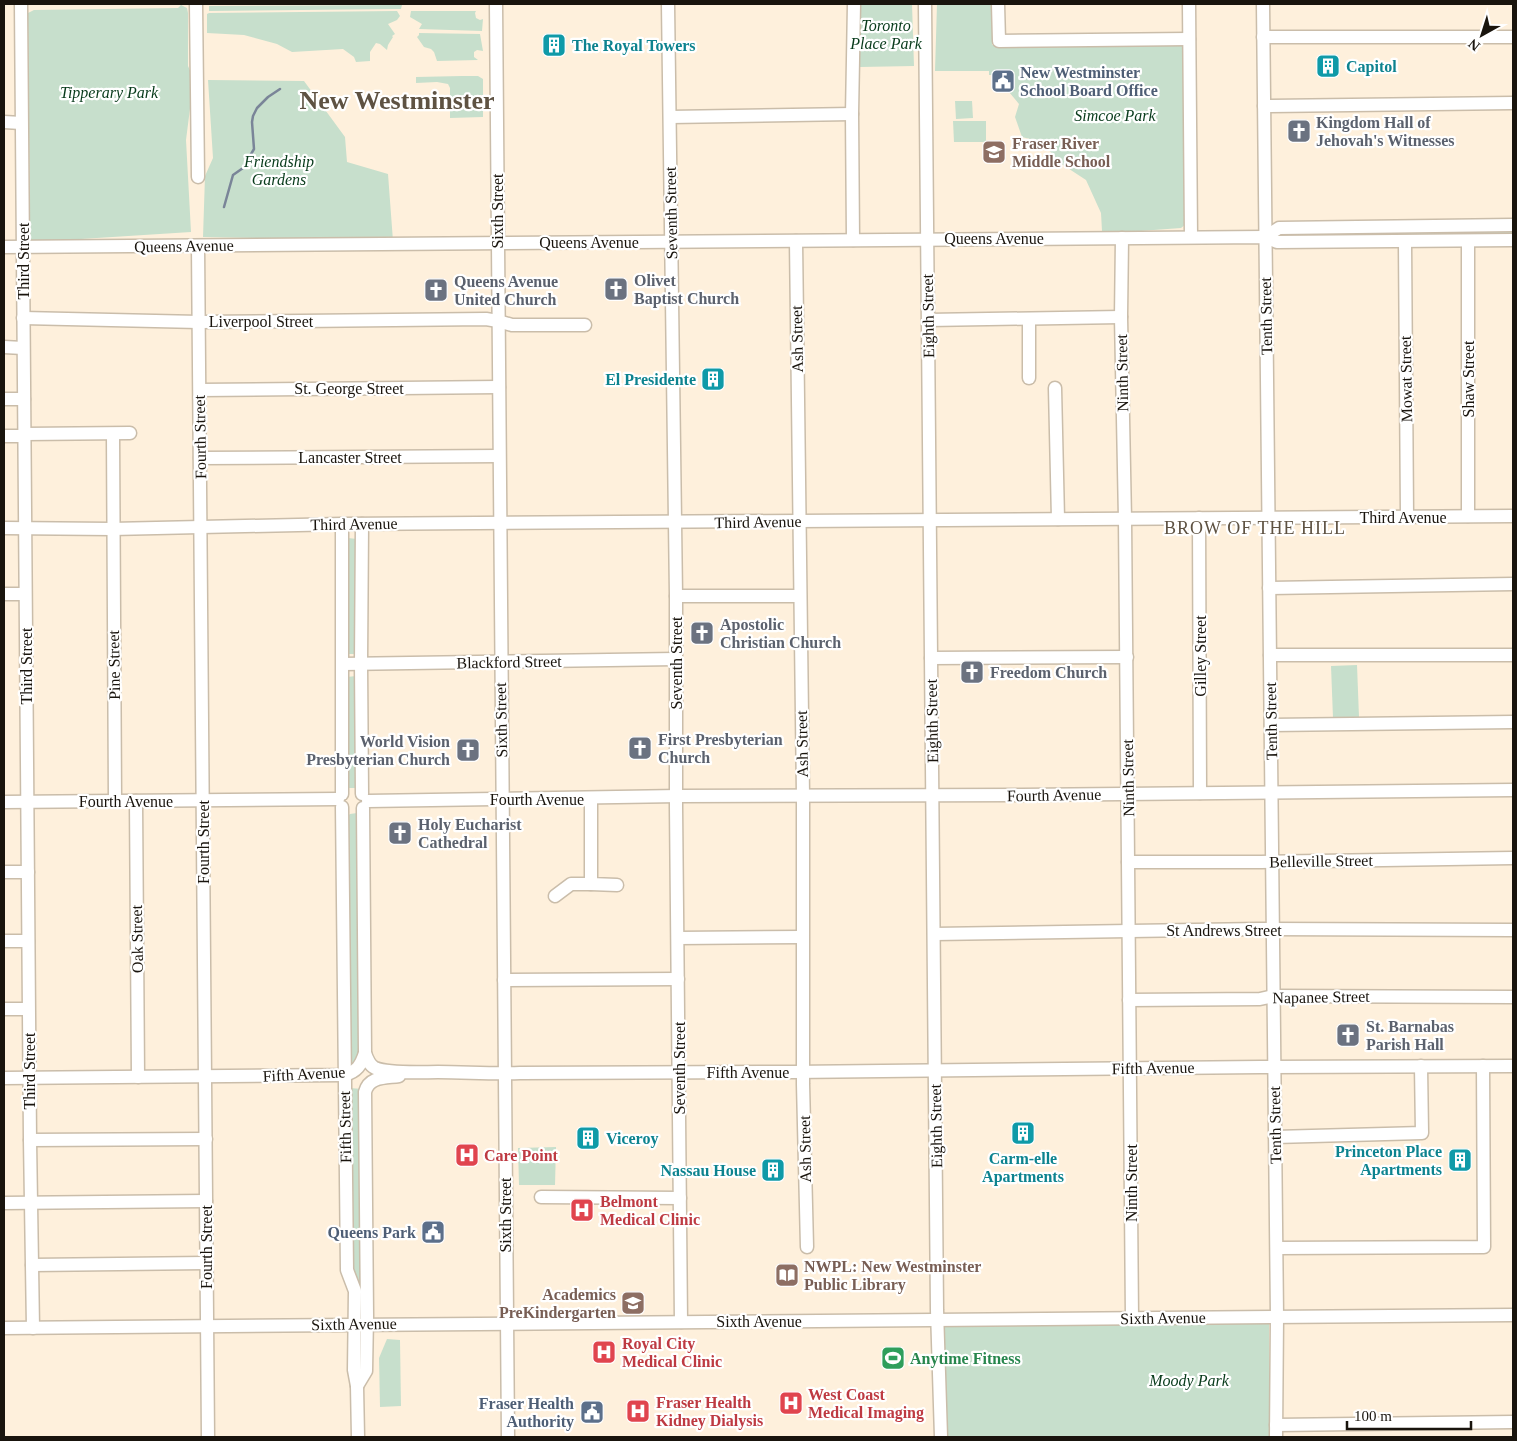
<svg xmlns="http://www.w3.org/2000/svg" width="1517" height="1441" viewBox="0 0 1517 1441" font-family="Georgia,serif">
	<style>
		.green { fill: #c7dfcc }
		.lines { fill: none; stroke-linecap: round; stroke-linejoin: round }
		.stream { stroke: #7a8598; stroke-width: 2.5 }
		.minor-casing { stroke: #cabdaa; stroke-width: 15 }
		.minor { stroke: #fff; stroke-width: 12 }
		.labels { text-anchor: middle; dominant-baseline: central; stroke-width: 4.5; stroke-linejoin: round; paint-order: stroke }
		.park-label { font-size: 16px; font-style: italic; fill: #073a1a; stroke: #fff }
		.culture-label { font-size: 16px; font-weight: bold; fill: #0d838f; stroke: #fff; text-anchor: start }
		.service-label { font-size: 16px; font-weight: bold; fill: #4e5e75; stroke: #fff; text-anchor: end }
		.worship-label { font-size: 16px; font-weight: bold; fill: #5b616d; stroke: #fff; text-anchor: start }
		.education-label { font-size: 16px; font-weight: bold; fill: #785e54; stroke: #fff; text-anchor: start }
		.street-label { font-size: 16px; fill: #19140d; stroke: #fff }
		.health-label { font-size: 16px; font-weight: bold; fill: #be3a42; stroke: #fff; text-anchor: start }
		.leisure-label { font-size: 16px; font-weight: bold; fill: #27864d; stroke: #fff; text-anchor: start }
		.neighbourhood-label { font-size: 18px; letter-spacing: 1px; fill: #5e5242; stroke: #fff }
		.town-label { font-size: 26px; font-weight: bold; fill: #5e5242; stroke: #fff }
	</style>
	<rect width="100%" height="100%" fill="#fef0dc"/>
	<g class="green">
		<path d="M860,4h52l2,62 -54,1z"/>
		<path d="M937,4h56l-1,41 185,-2 7,3 2,178 -5,4 -41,3 -3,3h-27l-8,-3 -1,-18 -15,-33 -26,-17 -18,-21 -20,-5 -7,-20 4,-13 -15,-18v-11h-15v-4h-54z"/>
		<path d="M181,5l6,3 1,5v53l5,11v8l-7,55 5,92 -157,10 -4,-1 -2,-228 6,-3 144,-2z"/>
		<path d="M402,5l-1,4h-4l-188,2v-5z"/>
		<path d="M397,11l3,5 -3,4 -9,4 7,10 -3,2 1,1 -5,8 -1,5 -7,-6 -4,-1 -6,9v9l-14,1 -2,-5 -11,-8 -51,3 -15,-8 -33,-9 -37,-2v-19l2,-1z"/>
		<path d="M411,11h65l-1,2 1,5 4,2 3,-1 -1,12 -63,-2 3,-5 -12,-7z"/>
		<path d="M419,33l61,1 3,17 -6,-1 -3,2v5l4,3 -41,1 -3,-9 -3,-3 -7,-2 -7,-10 2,-2z"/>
		<path d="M462,76h16l5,3v16h-7l1,2h6v20l-33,1v-30l-2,-4 -11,-2 -21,1v-6z"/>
		<path d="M208,80l96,1 41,56 2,25 41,12 5,67 -190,-4 2,-61 8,-18z"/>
		<path d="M955,101h17l1,17 -17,1z"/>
		<path d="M953,121h33v21h-32z"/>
		<path d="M1513,229v7l-235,2v-7z"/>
		<path d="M348,538l9,1 -1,115h-7l-2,-3z"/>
		<path d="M1357,665l2,52 -26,1 -2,-52z"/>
		<path d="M356,676l2,112h-9l-2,-1v-110z"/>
		<path d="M357,813l5,240 -4,11 -9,-1 -2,-246 3,-3z"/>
		<path d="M350,1088l12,1 2,222 -13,-43z"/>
		<path d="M556,1147l-1,38h-36l-1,-37z"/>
		<path d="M1269,1322v115h-323l-2,-112z"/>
		<path d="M387,1339l13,1 1,66 -21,1 -1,-49z"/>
	</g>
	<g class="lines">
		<path class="stream" d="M224,207l9,-32 10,-7 11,-19 -2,-27 1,-6 4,-8 11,-11 12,-8"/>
		<g class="minor-casing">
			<g id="minor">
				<path d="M21,4l9,1136 3,188"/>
				<path d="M196,4l2,173"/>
				<path d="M496,4l12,1433"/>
				<path d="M668,4l8,592v211l5,515"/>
				<path d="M925,4l12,1306 4,127"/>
				<path d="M998,4l1,37 190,-2"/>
				<path d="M1189,4l2,233"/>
				<path d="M1263,4l14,1313 -1,120"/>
				<path d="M1263,37h250"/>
				<path d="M1264,106l249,-3"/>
				<path d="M670,117l182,-3"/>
				<path d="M4,122l17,1"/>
				<path d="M1265,237l14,-9 234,-3"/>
				<path d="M1122,238l-1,79 4,202 7,800"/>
				<path d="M853,240l-1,-126 2,-110"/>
				<path d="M796,241l7,555v288l4,163"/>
				<path d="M1405,242l2,275"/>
				<path d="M1468,242v274"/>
				<path d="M198,246l10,1191"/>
				<path d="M4,247l1261,-10 12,5 236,-2"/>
				<path d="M23,318l176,4 287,-3 12,2 14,4h73"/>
				<path d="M1029,319v59"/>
				<path d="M928,320l193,-3"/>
				<path d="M4,347l19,1"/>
				<path d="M1055,388l3,131"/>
				<path d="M200,390l299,-3"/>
				<path d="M4,399h20"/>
				<path d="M24,434l106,-1"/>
				<path d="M113,434l2,367"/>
				<path d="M4,436h20"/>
				<path d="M200,458l299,-2"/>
				<path d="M1199,518l1,275"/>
				<path d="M4,528l108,1 230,-5 1171,-8"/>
				<path d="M1269,588l244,-4"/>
				<path d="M4,594h21"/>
				<path d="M676,596h124"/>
				<path d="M1270,655h243"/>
				<path d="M931,658l196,-1"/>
				<path d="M343,664l333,-5"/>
				<path d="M1271,725l242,-3"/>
				<path d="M342,794v-270"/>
				<path d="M362,794l-1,-131 1,-139"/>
				<path d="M591,798v86l26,1"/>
				<path d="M136,801l2,276"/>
				<path d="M368,801l311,-5 343,-1 491,-5"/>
				<path d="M4,802l334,-3"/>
				<path d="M342,807l5,463 8,21 -1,79 3,16 1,51"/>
				<path d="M363,808l2,245c2,6 4,12 10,15 14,6 47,4 63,4 27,0 54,2 82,1l273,-1 467,-5 253,-1"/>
				<path d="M1128,862h133l252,-4"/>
				<path d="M4,872h24"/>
				<path d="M555,896l16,-12h20"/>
				<path d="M934,934l326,-5 253,1"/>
				<path d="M678,938l124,-1"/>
				<path d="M4,941h24"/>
				<path d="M504,980l174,-1"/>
				<path d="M1129,1000l131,-1 14,-3 239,1"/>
				<path d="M4,1009h24"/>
				<path d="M4,1078l340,-3c13,-3 17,-10 21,-22"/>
				<path d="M1275,1137l147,-4 -1,-67"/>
				<path d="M30,1140l176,-1"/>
				<path d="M541,1197l139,1"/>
				<path d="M4,1203l202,-2"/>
				<path d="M1277,1248l207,-1 -1,-181"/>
				<path d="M32,1265l174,-2"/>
				<path d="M4,1328c503,-5 1006,-10 1509,-13"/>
				<path d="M357,1386l9,-15 1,-55 -2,-224c4,-16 21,-14 34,-16"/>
				<path d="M1276,1425l237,-3"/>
			</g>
		</g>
		<use href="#minor" class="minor"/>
	</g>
	<defs>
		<g id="building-square" transform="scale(1.25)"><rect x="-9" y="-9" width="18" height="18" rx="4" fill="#0f9aa8" stroke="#fff"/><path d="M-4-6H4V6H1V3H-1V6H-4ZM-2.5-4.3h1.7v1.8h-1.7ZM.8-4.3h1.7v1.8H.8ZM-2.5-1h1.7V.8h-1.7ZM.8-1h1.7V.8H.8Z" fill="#fff"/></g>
		<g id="civic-square" transform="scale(1.25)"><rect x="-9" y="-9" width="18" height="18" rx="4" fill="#5c6f8a" stroke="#fff"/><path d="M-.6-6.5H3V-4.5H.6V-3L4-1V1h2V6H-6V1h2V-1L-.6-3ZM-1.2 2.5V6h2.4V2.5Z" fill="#fff"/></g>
		<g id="church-square" transform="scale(1.25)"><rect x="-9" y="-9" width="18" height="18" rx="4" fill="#6b7280" stroke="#fff"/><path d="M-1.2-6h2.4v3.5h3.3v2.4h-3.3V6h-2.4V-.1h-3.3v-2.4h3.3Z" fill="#fff"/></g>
		<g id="school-square" transform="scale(1.25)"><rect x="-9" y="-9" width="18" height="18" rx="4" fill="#8d6e63" stroke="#fff"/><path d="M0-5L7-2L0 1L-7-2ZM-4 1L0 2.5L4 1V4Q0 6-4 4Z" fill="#fff"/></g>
		<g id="hospital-square" transform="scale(1.25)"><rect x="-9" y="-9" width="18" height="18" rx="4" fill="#e0444e" stroke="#fff"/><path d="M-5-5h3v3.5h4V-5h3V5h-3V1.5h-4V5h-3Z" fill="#fff"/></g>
		<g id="library-square" transform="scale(1.25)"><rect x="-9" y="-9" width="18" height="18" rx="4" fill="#8d6e63" stroke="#fff"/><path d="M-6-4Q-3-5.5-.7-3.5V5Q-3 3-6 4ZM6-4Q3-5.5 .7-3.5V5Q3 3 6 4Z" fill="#fff"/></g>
		<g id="stadium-square" transform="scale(1.25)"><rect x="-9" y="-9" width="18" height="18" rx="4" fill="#2e9e5b" stroke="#fff"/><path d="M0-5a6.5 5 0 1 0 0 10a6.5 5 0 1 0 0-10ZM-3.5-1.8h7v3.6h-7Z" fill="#fff"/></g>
	</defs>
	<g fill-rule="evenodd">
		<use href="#building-square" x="554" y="45"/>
		<use href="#building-square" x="1328" y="66"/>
		<use href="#civic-square" x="1003" y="81"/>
		<use href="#church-square" x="1299" y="131"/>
		<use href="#school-square" x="994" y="152"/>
		<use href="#church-square" x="616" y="289"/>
		<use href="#church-square" x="436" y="290"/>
		<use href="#building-square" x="713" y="379"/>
		<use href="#church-square" x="702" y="633"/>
		<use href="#church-square" x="972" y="672"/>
		<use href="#church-square" x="640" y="748"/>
		<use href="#church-square" x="468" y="750"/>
		<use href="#church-square" x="400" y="833"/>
		<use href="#church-square" x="1348" y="1035"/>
		<use href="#building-square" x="1023" y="1133"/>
		<use href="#building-square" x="588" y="1138"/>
		<use href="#hospital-square" x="467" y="1155"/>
		<use href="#building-square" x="1460" y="1160"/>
		<use href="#building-square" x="773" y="1170"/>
		<use href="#hospital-square" x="582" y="1210"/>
		<use href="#civic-square" x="433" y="1232"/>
		<use href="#library-square" x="787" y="1275"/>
		<use href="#school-square" x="633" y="1303"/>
		<use href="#hospital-square" x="604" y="1352"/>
		<use href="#stadium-square" x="893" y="1358"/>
		<use href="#hospital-square" x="791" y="1403"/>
		<use href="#hospital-square" x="638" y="1411"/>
		<use href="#civic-square" x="592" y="1412"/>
	</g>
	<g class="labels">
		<g class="park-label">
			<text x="886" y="25">Toronto<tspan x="886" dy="18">Place Park</tspan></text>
			<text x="109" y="92">Tipperary Park</text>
			<text x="1115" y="115">Simcoe Park</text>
			<text x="279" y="161">Friendship<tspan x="279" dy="18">Gardens</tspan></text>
			<text x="1189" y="1380">Moody Park</text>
		</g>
		<g class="culture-label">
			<text x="572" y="45">The Royal Towers</text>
			<text x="1346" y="66">Capitol</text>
			<text x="696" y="379" text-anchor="end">El Presidente</text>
			<text x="606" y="1138">Viceroy</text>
			<text x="1442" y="1151" text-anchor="end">Princeton Place<tspan x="1442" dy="18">Apartments</tspan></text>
			<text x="1023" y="1158" text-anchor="middle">Carm-elle<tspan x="1023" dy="18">Apartments</tspan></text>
			<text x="756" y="1170" text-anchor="end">Nassau House</text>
		</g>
		<g class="service-label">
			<text x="1020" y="72" text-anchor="start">New Westminster<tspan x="1020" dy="18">School Board Office</tspan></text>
			<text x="416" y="1232">Queens Park</text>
			<text x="574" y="1403">Fraser Health<tspan x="574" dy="18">Authority</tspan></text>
		</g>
		<g class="worship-label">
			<text x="1316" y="122">Kingdom Hall of<tspan x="1316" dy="18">Jehovah's Witnesses</tspan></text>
			<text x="634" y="280">Olivet<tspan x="634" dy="18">Baptist Church</tspan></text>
			<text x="454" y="281">Queens Avenue<tspan x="454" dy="18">United Church</tspan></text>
			<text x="720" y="624">Apostolic<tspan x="720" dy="18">Christian Church</tspan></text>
			<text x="990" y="672">Freedom Church</text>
			<text x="658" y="739">First Presbyterian<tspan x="658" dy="18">Church</tspan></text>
			<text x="450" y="741" text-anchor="end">World Vision<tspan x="450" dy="18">Presbyterian Church</tspan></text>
			<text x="418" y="824">Holy Eucharist<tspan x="418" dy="18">Cathedral</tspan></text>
			<text x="1366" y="1026">St. Barnabas<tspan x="1366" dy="18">Parish Hall</tspan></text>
		</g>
		<g class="education-label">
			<text x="1012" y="143">Fraser River<tspan x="1012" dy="18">Middle School</tspan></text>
			<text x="804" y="1266">NWPL: New Westminster<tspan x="804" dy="18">Public Library</tspan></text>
			<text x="616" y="1294" text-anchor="end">Academics<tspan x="616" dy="18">PreKindergarten</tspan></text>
		</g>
		<g class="street-label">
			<text transform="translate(497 211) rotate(-90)">Sixth Street</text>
			<text transform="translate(671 213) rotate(-91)">Seventh Street</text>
			<text x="994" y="238">Queens Avenue</text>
			<text x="589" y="242">Queens Avenue</text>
			<text transform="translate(184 246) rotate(-1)">Queens Avenue</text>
			<text transform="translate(23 261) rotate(-90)">Third Street</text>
			<text transform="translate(928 316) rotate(-91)">Eighth Street</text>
			<text transform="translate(1266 316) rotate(-91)">Tenth Street</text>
			<text x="261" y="321">Liverpool Street</text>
			<text transform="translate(797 339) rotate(-91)">Ash Street</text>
			<text transform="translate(1122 373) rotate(-91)">Ninth Street</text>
			<text transform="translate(1406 379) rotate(-91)">Mowat Street</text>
			<text transform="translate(1468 379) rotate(-90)">Shaw Street</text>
			<text x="349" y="388">St. George Street</text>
			<text transform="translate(200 437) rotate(-91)">Fourth Street</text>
			<text x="350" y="457">Lancaster Street</text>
			<text x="1403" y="517">Third Avenue</text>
			<text transform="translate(758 522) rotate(-1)">Third Avenue</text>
			<text transform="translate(354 524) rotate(-1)">Third Avenue</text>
			<text transform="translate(1200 656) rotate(-90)">Gilley Street</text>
			<text transform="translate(509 662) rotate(-1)">Blackford Street</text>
			<text transform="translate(676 663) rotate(-90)">Seventh Street</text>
			<text transform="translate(114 665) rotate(-91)">Pine Street</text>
			<text transform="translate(26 666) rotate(-90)">Third Street</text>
			<text transform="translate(501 720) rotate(-91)">Sixth Street</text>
			<text transform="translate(932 721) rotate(-91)">Eighth Street</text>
			<text transform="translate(1271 721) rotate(-91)">Tenth Street</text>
			<text transform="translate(802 744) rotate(-91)">Ash Street</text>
			<text transform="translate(1128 778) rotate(-91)">Ninth Street</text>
			<text transform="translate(1054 795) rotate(-1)">Fourth Avenue</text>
			<text x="537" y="799">Fourth Avenue</text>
			<text x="126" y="801">Fourth Avenue</text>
			<text transform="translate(203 842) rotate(-90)">Fourth Street</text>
			<text transform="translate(1321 861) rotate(-1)">Belleville Street</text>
			<text x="1224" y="930">St Andrews Street</text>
			<text transform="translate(137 939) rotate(-91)">Oak Street</text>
			<text transform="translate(1321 997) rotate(-1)">Napanee Street</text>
			<text transform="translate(679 1068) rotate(-90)">Seventh Street</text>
			<text transform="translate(1153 1068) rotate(-1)">Fifth Avenue</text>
			<text transform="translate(29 1071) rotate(-90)">Third Street</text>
			<text x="748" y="1072">Fifth Avenue</text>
			<text transform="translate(304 1074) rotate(-3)">Fifth Avenue</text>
			<text transform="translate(1275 1125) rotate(-91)">Tenth Street</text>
			<text transform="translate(936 1126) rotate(-91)">Eighth Street</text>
			<text transform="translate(345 1127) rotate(-91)">Fifth Street</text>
			<text transform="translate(805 1149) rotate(-91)">Ash Street</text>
			<text transform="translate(1131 1183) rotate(-90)">Ninth Street</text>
			<text transform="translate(505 1215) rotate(-90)">Sixth Street</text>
			<text transform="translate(206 1247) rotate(-90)">Fourth Street</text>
			<text transform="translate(1163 1318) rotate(-1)">Sixth Avenue</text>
			<text x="759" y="1321">Sixth Avenue</text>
			<text transform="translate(354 1324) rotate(-1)">Sixth Avenue</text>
		</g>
		<g class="health-label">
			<text x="484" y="1155">Care Point</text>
			<text x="600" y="1201">Belmont<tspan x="600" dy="18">Medical Clinic</tspan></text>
			<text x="622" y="1343">Royal City<tspan x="622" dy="18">Medical Clinic</tspan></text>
			<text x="808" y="1394">West Coast<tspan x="808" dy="18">Medical Imaging</tspan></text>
			<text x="656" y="1402">Fraser Health<tspan x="656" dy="18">Kidney Dialysis</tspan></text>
		</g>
		<g class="leisure-label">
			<text x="910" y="1358">Anytime Fitness</text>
		</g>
		<g class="neighbourhood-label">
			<text x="1255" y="528">BROW OF THE HILL</text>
		</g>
		<g class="town-label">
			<text x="397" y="100">New Westminster</text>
		</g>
	</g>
	<rect width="1517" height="1441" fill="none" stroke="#19140d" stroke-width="10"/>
	<g transform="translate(1482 35) rotate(219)" stroke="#ffffff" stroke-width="4" paint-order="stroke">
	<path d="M0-4L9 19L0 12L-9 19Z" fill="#19140d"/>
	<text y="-8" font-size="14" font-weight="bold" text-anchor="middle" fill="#19140d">N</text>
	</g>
	<path d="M1347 1421v8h124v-8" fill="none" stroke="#19140d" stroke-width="2.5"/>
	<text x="1354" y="1421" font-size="15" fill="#19140d" stroke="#ffffff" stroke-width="4" paint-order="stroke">100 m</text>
</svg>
